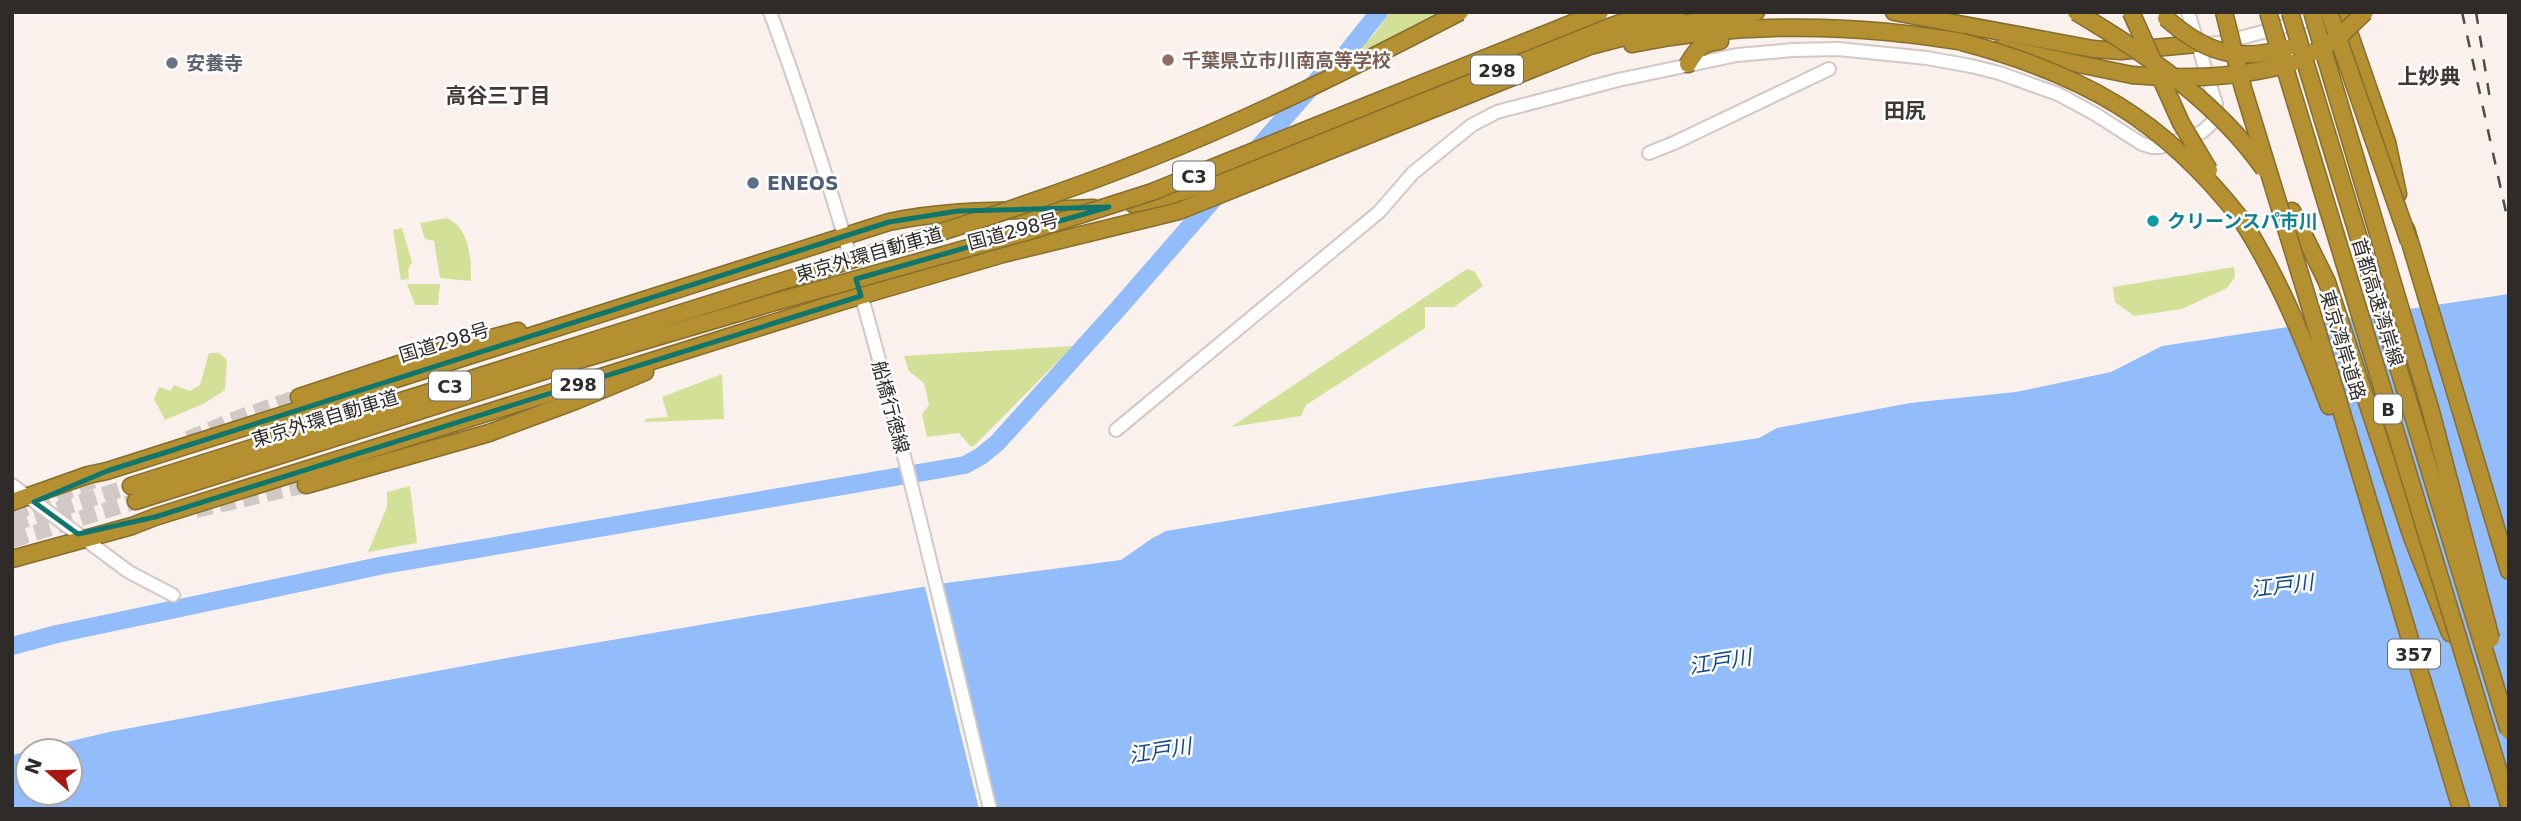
<svg xmlns="http://www.w3.org/2000/svg" width="2521" height="821" viewBox="0 0 2521 821" font-family="'DejaVu Sans','Noto Sans JP',sans-serif">
	<style>
		.green { fill: #d3e098 }
		.water { fill: #92bcfa }
		.pier { fill: #faf0ec }
		.lines { fill: none; stroke-linecap: round; stroke-linejoin: round }
		.river { stroke: #92bcfa; stroke-width: 18 }
		.highway-tunnel { stroke: #d1c9c5; stroke-width: 16; stroke-dasharray: 16 8; stroke-linecap: butt }
		.secondary-casing { stroke: #d2c8c4; stroke-width: 16 }
		.highway-casing { stroke: #856d2e; stroke-width: 19 }
		.secondary { stroke: #fff; stroke-width: 12 }
		.highway { stroke: #b49031; stroke-width: 16 }
		.rail { stroke: #504c49; stroke-width: 2.5; stroke-dasharray: 12 12; stroke-linecap: butt }
		.highway-bridge-casing { stroke: #856d2e; stroke-width: 19; stroke-linecap: butt }
		.highway-bridge { stroke: #b49031; stroke-width: 16 }
		.marked { fill: none; stroke: #0f766e; stroke-width: 5; stroke-linejoin: round }
		.education-dot { fill: #8d6e63; stroke: #fff; stroke-width: 2.5 }
		.worship-dot { fill: #6b7280; stroke: #fff; stroke-width: 2.5 }
		.service-dot { fill: #5c6f8a; stroke: #fff; stroke-width: 2.5 }
		.culture-dot { fill: #0f9aa8; stroke: #fff; stroke-width: 2.5 }
		.labels { text-anchor: middle; dominant-baseline: central; stroke-width: 5; stroke-linejoin: round; paint-order: stroke }
		.shield { fill: #fff; stroke: #6d6b69; stroke-width: 2 }
		.shield-label { font-size: 18px; font-weight: bold; fill: #2e2b29 }
		.education-label { font-size: 19px; font-weight: bold; fill: #785e54; stroke: #fff; text-anchor: start }
		.worship-label { font-size: 19px; font-weight: bold; fill: #5b616d; stroke: #fff; text-anchor: start }
		.service-label { font-size: 19px; font-weight: bold; fill: #4e5e75; stroke: #fff; text-anchor: start }
		.culture-label { font-size: 19px; font-weight: bold; fill: #0d838f; stroke: #fff; text-anchor: start }
		.street-label { font-size: 19px; fill: #2e2b29; stroke: #fff }
		.neighbourhood-label { font-size: 21px; font-weight: bold; fill: #403834; stroke: #fff }
		.water-label { font-size: 21px; font-style: italic; fill: #12478e; stroke: #fff }
	</style>
	<rect width="100%" height="100%" fill="#faf0ec"/>
	<g class="green">
		<path d="M1390,12h63l-96,49 -3,-5c3,-10 7,-10 14,-16 9,-7 15,-19 22,-28z"/>
		<path d="M447,218c23,11 24,40 24,63l-31,-3 -6,-37 -9,-2 -5,-16z"/>
		<path d="M402,228l10,34 -4,8 1,9 -8,1 -8,-50z"/>
		<path d="M2234,267l1,10 -8,11 -45,21 -48,7 -19,-14 -2,-15z"/>
		<path d="M1467,269l8,3 8,14 -29,21h-29v21l-119,77 -5,11 -70,11z"/>
		<path d="M407,284h33l-2,21h-23z"/>
		<path d="M1073,346l-99,100h-4l-11,-13 -32,4 -5,-23 7,-9 -5,-22 -15,-12 -5,-15z"/>
		<path d="M209,353h10l8,7 -2,30 -22,14 -38,16 -11,-21 5,-12 12,4 3,-6 16,6 10,-6z"/>
		<path d="M722,374l2,45 -79,3v-3l23,-2 -6,-20z"/>
		<path d="M410,486l7,57 -49,9 19,-45v-15z"/>
	</g>
	<path class="water" d="M2509,294v515h-2497v-54l16,-4v42h42v-42h-41l80,-19 398,-74 439,-75 175,-23 30,-21 15,-8 253,-42 340,-51 18,-10 133,-25 106,-11 95,-20 51,-26z"/>
	<path class="pier" d="M939,580l56,229h-16l-55,-226z"/>
	<g class="lines">
		<g class="river">
			<path d="M1251,156l77,-88 16,-12 35,-44"/>
			<path d="M12,646l45,-12 327,-69 581,-100 16,-9 16,-13 120,-133 102,-117"/>
		</g>
		<g class="highway-tunnel">
			<path d="M188,439l53,-22 58,-20"/>
			<path d="M196,510l110,-25"/>
			<path d="M12,514l82,-34"/>
			<path d="M12,524l119,-38"/>
			<path d="M12,540l124,-39"/>
		</g>
		<g class="secondary-casing">
			<g id="secondary">
				<path d="M770,12c96,258 155,530 220,797"/>
				<path d="M2204,44l17,-1 102,-27"/>
				<path d="M1649,153l25,-10 155,-74"/>
				<path d="M1116,430l263,-218 34,-39 59,-48 25,-13 121,-32 119,-25 56,-5 45,-1 89,9 44,8 28,7 59,21 37,20 47,30 10,3h8l42,-15 11,-10 3,-18 -28,-92"/>
				<path d="M12,485l117,87 44,23"/>
			</g>
		</g>
		<g class="highway-casing">
			<g id="highway">
				<path d="M1894,12l199,37 28,2 76,-7"/>
				<path d="M2342,12l45,130 11,52"/>
				<path d="M1632,44c112,-23 231,-20 344,0"/>
				<path d="M2001,48l131,27"/>
				<path d="M1688,64c9,-16 14,-21 32,-23"/>
				<path d="M1133,204l36,-8 89,-30 348,-138 35,-12 36,-4"/>
				<path d="M2292,211l35,71 86,258 37,93"/>
				<path d="M2241,219c38,59 63,121 88,187"/>
				<path d="M2406,229l103,342"/>
				<path d="M2308,300l153,509"/>
				<path d="M299,397l127,-42 92,-24"/>
				<path d="M306,485l183,-52 86,-32 70,-29"/>
				<path d="M131,486l639,-201"/>
				<path d="M136,501l440,-140 199,-59"/>
				<path d="M12,502l76,-27 19,-4 782,-249c68,-15 135,-10 204,-14"/>
				<path d="M12,559l120,-33 23,-9 688,-216 160,-47 176,-43 411,-165 73,-19 93,-15"/>
			</g>
		</g>
		<use href="#secondary" class="secondary"/>
		<use href="#highway" class="highway"/>
		<g class="rail">
			<path d="M2462,12l47,214"/>
			<path d="M2476,12l14,87"/>
		</g>
		<g class="highway-bridge-casing">
			<g id="highway-bridge">
				<path d="M2076,12c69,41 141,90 188,157"/>
				<path d="M2131,12l50,111 28,47"/>
				<path d="M2224,12l19,76 65,212"/>
				<path d="M2268,12l241,793"/>
				<path d="M2290,12l219,719"/>
				<path d="M2312,12l118,396 61,231"/>
				<path d="M2329,12l80,229"/>
				<path d="M2166,18c38,34 71,45 121,30"/>
				<path d="M1962,42c121,32 201,77 279,177"/>
				<path d="M2315,52l24,-15 26,-25"/>
				<path d="M2132,75c55,5 107,3 160,-12"/>
				<path d="M770,285c127,-39 255,-77 378,-126 107,-42 210,-94 312,-147"/>
				<path d="M775,302l258,-72 119,-38 448,-180"/>
			</g>
		</g>
		<use href="#highway-bridge" class="highway-bridge"/>
	</g>
	<path class="marked" d="M1109,207l-253,72 5,17 -706,221 -77,17 -44,-32 73,-31 782,-249 69,-11z"/>
	<circle class="education-dot" cx="1168" cy="60" r="7"/>
	<circle class="worship-dot" cx="172" cy="63" r="7"/>
	<circle class="service-dot" cx="753" cy="183" r="7"/>
	<circle class="culture-dot" cx="2153" cy="221" r="7"/>
	<g class="labels">
		<g class="shield">
			<rect x="1471" y="55.5" width="52" height="29" rx="5"/>
			<rect x="1173" y="161.5" width="42" height="29" rx="5"/>
			<rect x="552" y="369.5" width="52" height="29" rx="5"/>
			<rect x="429" y="371.5" width="42" height="29" rx="5"/>
			<rect x="2374" y="394.5" width="28" height="29" rx="5"/>
			<rect x="2388" y="639.5" width="52" height="29" rx="5"/>
		</g>
		<g class="shield-label">
			<text x="1497" y="70">298</text>
			<text x="1194" y="176">C3</text>
			<text x="578" y="384">298</text>
			<text x="450" y="386">C3</text>
			<text x="2388" y="409">B</text>
			<text x="2414" y="654">357</text>
		</g>
		<g class="education-label">
			<text x="1182" y="60">千葉県立市川南高等学校</text>
		</g>
		<g class="worship-label">
			<text x="186" y="63">安養寺</text>
		</g>
		<g class="service-label">
			<text x="767" y="183">ENEOS</text>
		</g>
		<g class="culture-label">
			<text x="2167" y="221">クリーンスパ市川</text>
		</g>
		<g class="street-label">
			<text transform="translate(1013 231) rotate(-15)">国道298号</text>
			<text transform="translate(869 254) rotate(-16)">東京外環自動車道</text>
			<text transform="translate(2378 302) rotate(73)">首都高速湾岸線</text>
			<text transform="translate(444 342) rotate(-17)">国道298号</text>
			<text transform="translate(2343 345) rotate(73)">東京湾岸道路</text>
			<text transform="translate(891 407) rotate(75)">船橋行徳線</text>
			<text transform="translate(325 418) rotate(-17)">東京外環自動車道</text>
		</g>
		<g class="neighbourhood-label">
			<text x="2429" y="77">上妙典</text>
			<text x="498" y="96">高谷三丁目</text>
			<text x="1905" y="111">田尻</text>
		</g>
		<g class="water-label">
			<text transform="translate(2282 586) rotate(-7)">江戸川</text>
			<text transform="translate(1720 662) rotate(-9)">江戸川</text>
			<text transform="translate(1160 751) rotate(-9)">江戸川</text>
		</g>
	</g>
	<rect width="2521" height="821" fill="none" stroke="#2e2b29" stroke-width="28"/>
	<g transform="translate(49 772) rotate(290)"><circle r="33" fill="#ffffff" stroke="#abaaa9" stroke-width="2"/>
	<path d="M0-5L12 26L0 18L-12 26Z" fill="#a91713"/>
	<text y="-10" font-size="19" font-weight="bold" text-anchor="middle" fill="#2e2b29">N</text>
	</g>
</svg>
